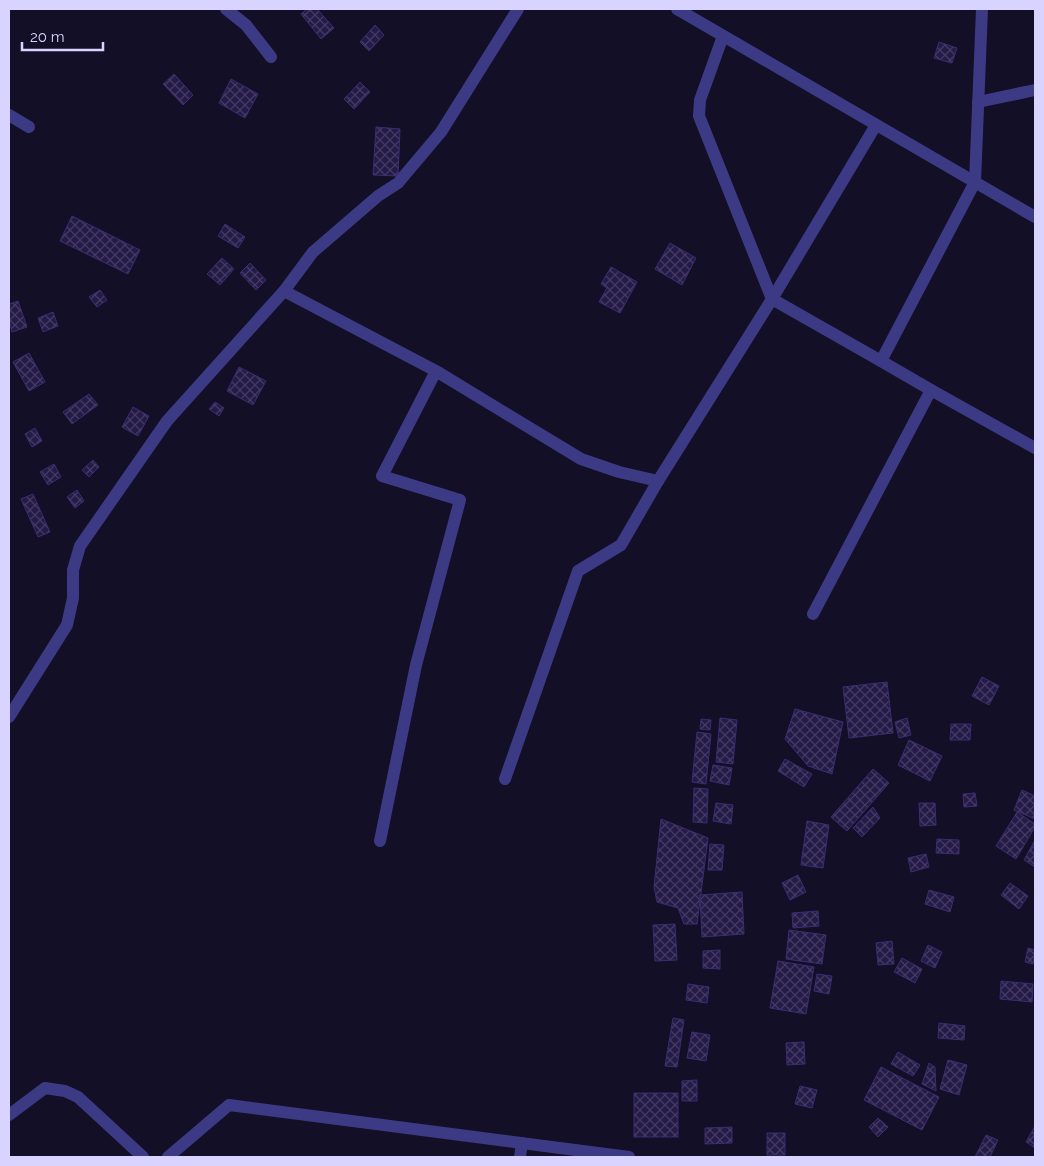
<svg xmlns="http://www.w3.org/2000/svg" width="1044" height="1166" viewBox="0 0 1044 1166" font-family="Raleway,sans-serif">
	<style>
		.building { fill: url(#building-cross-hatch); stroke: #3b2d73 }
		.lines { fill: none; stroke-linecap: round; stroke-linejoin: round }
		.minor { stroke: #3d3a85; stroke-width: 12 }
	</style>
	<defs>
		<pattern id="building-cross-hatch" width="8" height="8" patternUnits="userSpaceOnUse" patternTransform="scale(1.25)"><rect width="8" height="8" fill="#241b47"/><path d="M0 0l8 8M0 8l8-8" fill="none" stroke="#433b63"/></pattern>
	</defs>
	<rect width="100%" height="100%" fill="#130f26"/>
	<g class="building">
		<path d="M307,9h10l17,19 -13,11 -20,-25z"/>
		<path d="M375,25l9,10 -15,16 -9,-9z"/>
		<path d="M939,42l18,6 -5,15 -18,-5z"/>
		<path d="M174,74l19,21 -10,10 -20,-21z"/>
		<path d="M231,79l27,15 -13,24 -26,-15z"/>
		<path d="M360,82l10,10 -16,17 -10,-10z"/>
		<path d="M376,127l24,2 -2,47 -25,-1z"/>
		<path d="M72,216l68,34 -12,24 -68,-33z"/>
		<path d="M225,224l20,13 -7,11 -20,-12z"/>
		<path d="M670,243l26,15 -14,27 -27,-16z"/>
		<path d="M222,258l12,11 -14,16 -13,-11z"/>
		<path d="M250,263l16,17 -10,10 -16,-17z"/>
		<path d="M611,267l26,15 -17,31 -21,-11 8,-14 -6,-4z"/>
		<path d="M100,290l7,10 -10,7 -8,-10z"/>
		<path d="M18,301l9,26 -15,5 -3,-12v-16z"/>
		<path d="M53,312l5,14 -15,6 -5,-14z"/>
		<path d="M29,353l16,29 -16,9 -16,-29z"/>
		<path d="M239,367l27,14 -13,24 -26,-14z"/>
		<path d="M89,394l9,11 -26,19 -9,-12z"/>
		<path d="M215,402l9,6 -5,8 -10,-7z"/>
		<path d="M133,407l16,9 -11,20 -16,-9z"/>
		<path d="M35,428l7,13 -10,6 -7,-13z"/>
		<path d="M93,460l6,7 -10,10 -7,-7z"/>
		<path d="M54,464l7,13 -13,8 -8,-13z"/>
		<path d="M77,490l7,11 -9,7 -8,-11z"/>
		<path d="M33,494l17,38 -12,5 -17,-38z"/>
		<path d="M982,677l17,9 -10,19 -17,-9z"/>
		<path d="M887,682l6,51 -44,5 -6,-51z"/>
		<path d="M795,709l48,13 -11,52 -24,-8 -23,-27z"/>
		<path d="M720,718l17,2 -4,44 -17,-2z"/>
		<path d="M907,718l4,17 -12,3 -4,-16z"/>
		<path d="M701,719l10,1 -1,10 -10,-1z"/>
		<path d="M951,724h20l-1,16h-20z"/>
		<path d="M697,732l14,2 -5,50 -14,-2z"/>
		<path d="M909,740l33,16 -12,25 -32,-16z"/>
		<path d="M785,759l27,15 -8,13 -26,-16z"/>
		<path d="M713,765l19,3 -3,17 -19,-4z"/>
		<path d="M873,769l16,14 -42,48 -16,-14z"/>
		<path d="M694,788l14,1 -1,34 -14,-1z"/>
		<path d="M1022,790l13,6v23l-21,-9z"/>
		<path d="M975,793l2,13 -13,1 -1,-13z"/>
		<path d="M716,803l17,2 -2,19 -18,-3z"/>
		<path d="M919,803h16l1,22 -16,1z"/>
		<path d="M873,807l7,11 -18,19 -9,-9z"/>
		<path d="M1017,812l18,12v3l-19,32 -20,-13z"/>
		<path d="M661,819l47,19 -11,86h-13l-6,-16 -21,-6 -3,-15z"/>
		<path d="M807,821l22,4 -6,43 -22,-3z"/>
		<path d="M937,839l22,1v14l-23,-1z"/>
		<path d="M1035,840v27l-11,-7z"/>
		<path d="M710,844l14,1 -2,25h-14z"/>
		<path d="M926,854l3,13 -18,5 -3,-14z"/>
		<path d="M798,875l8,17 -16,8 -8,-17z"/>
		<path d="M1010,883l18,13 -9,13 -18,-14z"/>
		<path d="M929,890l25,7 -4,15 -25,-8z"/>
		<path d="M742,892l2,42 -42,3 -2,-42z"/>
		<path d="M818,911l1,15 -26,2 -1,-15z"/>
		<path d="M675,924l2,36 -22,1 -2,-36z"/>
		<path d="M789,930l37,5 -4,29 -36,-5z"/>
		<path d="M892,941l2,23 -16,1 -2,-22z"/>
		<path d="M928,945l14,7 -7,16 -14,-7z"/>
		<path d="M1028,948l7,2 -2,14 -8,-2z"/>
		<path d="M720,950v19l-17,-1v-17z"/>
		<path d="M902,958l20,11 -7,14 -21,-11z"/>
		<path d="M778,961l36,6 -8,47 -36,-6z"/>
		<path d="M817,974l15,2 -3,18 -15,-3z"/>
		<path d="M1001,981l32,3 -1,18 -32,-3z"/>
		<path d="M688,984l21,3 -2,16 -21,-3z"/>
		<path d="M673,1018l11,2 -7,47 -12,-1z"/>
		<path d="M939,1023l26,3 -1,14 -26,-2z"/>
		<path d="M692,1032l18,3 -4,26 -19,-3z"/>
		<path d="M804,1042l1,22 -18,1 -1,-22z"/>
		<path d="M898,1052l22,13 -7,11 -22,-12z"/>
		<path d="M948,1060l19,5 -8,30 -19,-6z"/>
		<path d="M929,1063l6,4 1,24 -14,-7z"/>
		<path d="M881,1067l58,30 -17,33 -58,-30z"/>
		<path d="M697,1080v21h-15v-20z"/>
		<path d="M800,1086l17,4 -5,18 -17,-4z"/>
		<rect x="634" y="1093" width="44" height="44"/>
		<path d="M878,1118l10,9 -10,10 -9,-10z"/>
		<path d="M1035,1126v22l-9,-6z"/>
		<path d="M732,1127v16l-27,1v-16z"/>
		<rect x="767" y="1133" width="18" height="22"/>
		<path d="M986,1135l12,5 -8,17h-15z"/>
	</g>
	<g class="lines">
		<g class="minor">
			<path d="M226,9l20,16 25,32"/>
			<path d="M677,9l358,208"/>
			<path d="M978,102l57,-12"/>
			<path d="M9,115l20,12"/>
			<path d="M876,125l-104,174 109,62"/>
			<path d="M284,291l152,80 145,88 38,13 39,9 -37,64 -43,26 -73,208"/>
			<path d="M931,390l104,58"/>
			<path d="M658,481l114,-182 -73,-183 1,-16 23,-64"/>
			<path d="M813,614l118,-224 -50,-29 94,-179 7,-173"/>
			<path d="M9,717l58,-92 6,-27v-28l7,-24 87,-125 117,-130 29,-39 65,-56 20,-13 43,-51 77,-123"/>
			<path d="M380,841l36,-176 44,-165 -78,-24 54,-105"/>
			<path d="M9,1115l36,-27 20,3 13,6 65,60"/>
			<path d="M168,1157l61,-52 400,52"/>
			<path d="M520,1157l2,-14"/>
		</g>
	</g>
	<rect width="1044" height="1166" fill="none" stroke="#d9d4ff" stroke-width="20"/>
	<path d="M22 42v8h81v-8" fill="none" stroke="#d9d4ff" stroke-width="2.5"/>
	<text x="30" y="42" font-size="15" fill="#d9d4ff" stroke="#130f26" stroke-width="4" paint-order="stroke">20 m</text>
</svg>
